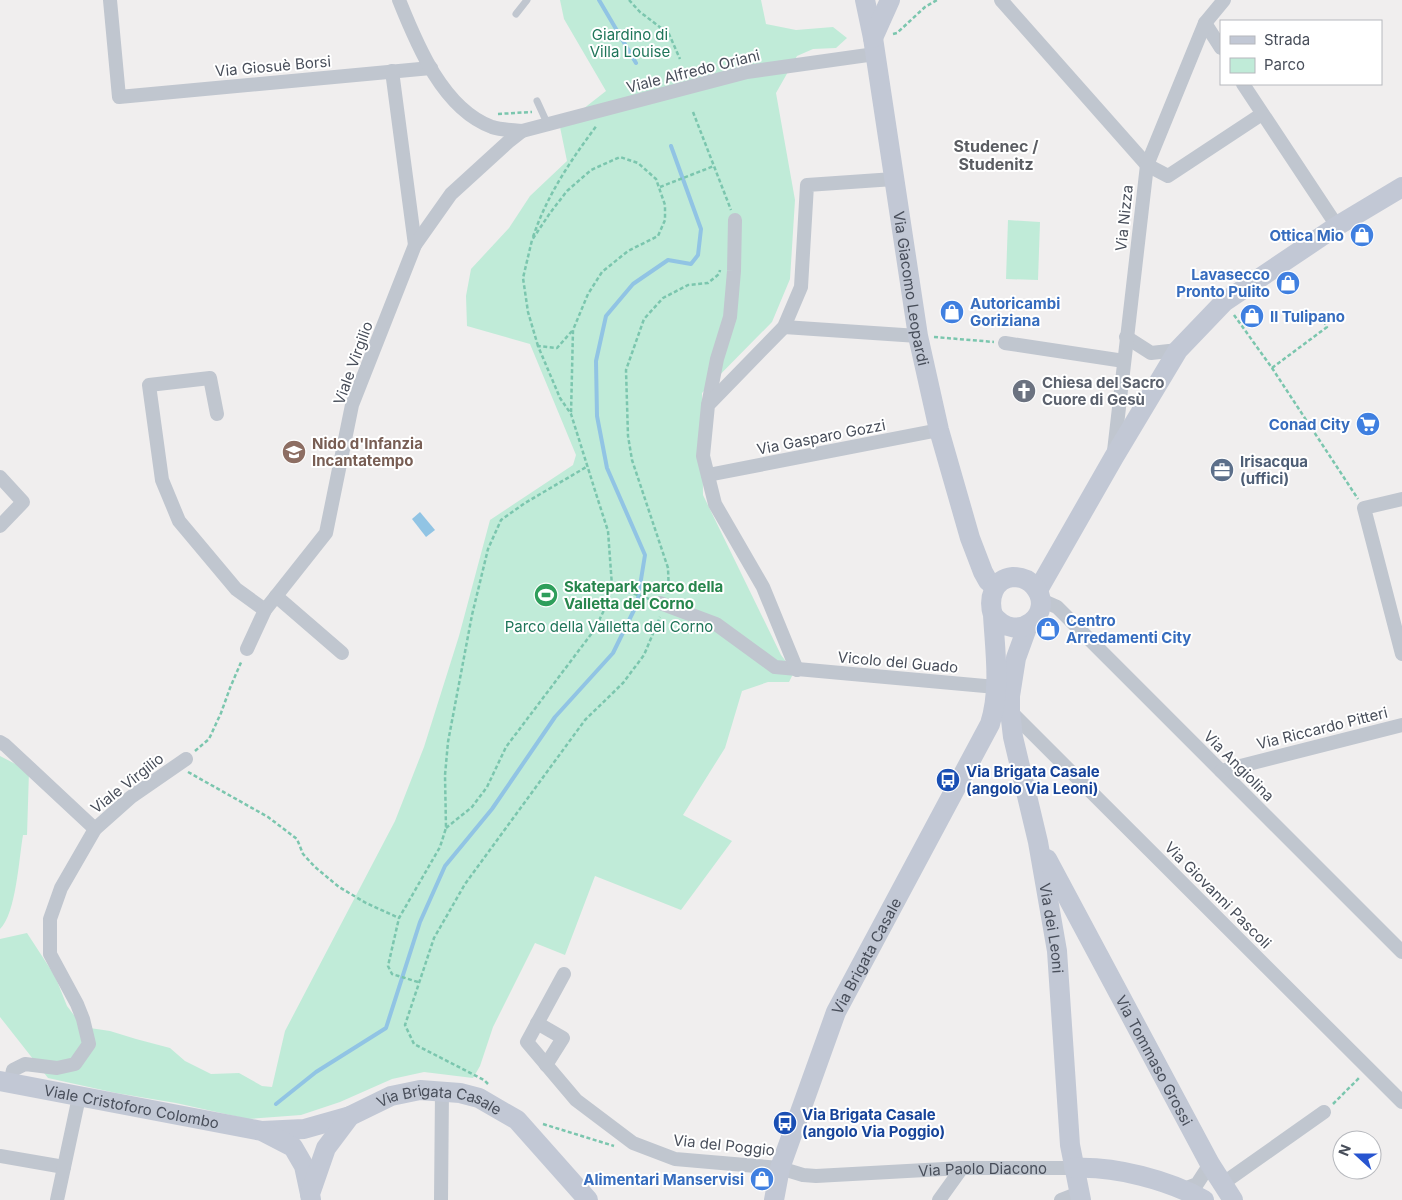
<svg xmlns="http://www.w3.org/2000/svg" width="1402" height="1200" viewBox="0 0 1402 1200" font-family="Inter,sans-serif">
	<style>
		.green { fill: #c0ebd8 }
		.water { fill: #91c4e4 }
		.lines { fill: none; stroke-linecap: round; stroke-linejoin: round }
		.stream { stroke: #91c4e4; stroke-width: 4 }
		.path { stroke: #7bc6ae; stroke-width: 2.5; stroke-dasharray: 4 2.5; stroke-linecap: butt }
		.lane { stroke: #c0c6cf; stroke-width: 7 }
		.street { stroke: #c0c6cf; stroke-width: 14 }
		.secondary { stroke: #c2c8d5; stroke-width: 20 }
		.labels { text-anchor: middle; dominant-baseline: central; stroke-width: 4; stroke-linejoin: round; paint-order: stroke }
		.park-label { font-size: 15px; fill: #1f7559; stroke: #fff }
		.street-label { font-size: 15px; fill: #484e5a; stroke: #fff }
		.shop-label { font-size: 15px; font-weight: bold; fill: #366cbe; stroke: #fff; text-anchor: end }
		.worship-label { font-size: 15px; font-weight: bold; fill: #5b616d; stroke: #fff; text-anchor: start }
		.education-label { font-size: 15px; font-weight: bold; fill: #785e54; stroke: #fff; text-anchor: start }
		.service-label { font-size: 15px; font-weight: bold; fill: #4e5e75; stroke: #fff; text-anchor: start }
		.leisure-label { font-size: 15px; font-weight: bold; fill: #27864d; stroke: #fff; text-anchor: start }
		.transit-label { font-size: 15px; font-weight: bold; fill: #164399; stroke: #fff; text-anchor: start }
		.neighbourhood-label { font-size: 16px; font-weight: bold; fill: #5b5d62; stroke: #fff }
	</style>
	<rect width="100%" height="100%" fill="#f0eeee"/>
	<g class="green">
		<path d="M560,0h201l5,24 30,6 37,-3 14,11 -11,10 -23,1 -16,7 -21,37 19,107 -5,79 -18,43 -70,71 1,102 78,160 13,17 -5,10h-21l-26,9 -17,57 -42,67 49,26 -51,69 -86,-34 -30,79 -30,-12 -42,84 -13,39 -7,12 -49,-6 -32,7 -52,23 -39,13 -53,4 -72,-16 -60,-10 -68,-15 -48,-61v-78l27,-6 28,43 12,30 16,21 27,4 26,8 34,9 15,13 26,13 28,-1 23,13 10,1 13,-56 110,-210 29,-74 35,-111 31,-116 83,-55 3,-10 -46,-111 -63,-18 -1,-30 5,-27 38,-41 21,-32 37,-35 -7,-34 46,-36 -42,-72z"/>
		<path d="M1008,220l32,2 -2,58 -32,-1z"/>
		<path d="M0,756l29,15 -2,64h-4c-4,23 -7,79 -23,94z"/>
	</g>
	<path class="water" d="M420,512l15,18 -9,7 -14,-18z"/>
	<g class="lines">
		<g class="stream">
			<path d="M599,0l37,63"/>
			<path d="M276,1104l40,-32 70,-44 34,-106 25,-56 47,-57 63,-92 58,-64 24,-49 8,-49 -38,-87 -10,-52 -1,-55 10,-45 27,-32 35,-24 23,4 7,-9 3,-26 -30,-83"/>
		</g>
		<g class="path">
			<path d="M629,0l11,12 29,22 11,25"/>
			<path d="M893,34l4,-1 28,-26 12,-7"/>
			<path d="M693,112l38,98"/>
			<path d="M498,114l34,-2"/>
			<path d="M660,187l54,-21"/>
			<path d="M533,237c14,-42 38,-77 64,-112"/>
			<path d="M1234,315l38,53 86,131"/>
			<path d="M572,331l-15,17 -19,-2 22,52 11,16 27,86 10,31 4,55 37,13"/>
			<path d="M934,337l60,5"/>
			<path d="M538,346l-10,-34 -5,-34 9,-38 18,-27 17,-22 24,-21 29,-13 18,6 18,16 9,26v15l-7,16 -30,15 -26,21 -14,22 -15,36 -2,84"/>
			<path d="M1272,368l55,-41 -8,-14"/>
			<path d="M669,594l-1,-26 -36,-108 -4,-24 -2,-66 18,-51 19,-21 25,-13 20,-2 11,-9 1,-4"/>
			<path d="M195,751l14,-12 12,-26 9,-25 12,-28"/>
			<path d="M188,772l80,45 29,22 6,15 12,13 24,20 27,16 33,15"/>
			<path d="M446,828l26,-21 15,-20 19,-40 89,-118 11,-23 6,-20"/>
			<path d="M418,982l-26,-8 -4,-8 11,-48 41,-71 6,-19 -1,-53 3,-33 24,-127 16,-66 13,-29 24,-17 63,-37"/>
			<path d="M488,1084l-4,-4 -70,-36 -9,-19 29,-87 31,-54 120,-164 38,-37 21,-28 16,-38"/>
			<path d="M1333,1104l26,-26"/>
			<path d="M543,1124l71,22"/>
		</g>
		<g class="lane">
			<path d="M516,14l11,-14"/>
			<path d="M537,101l11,24"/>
		</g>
		<g class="street">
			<path d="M110,0l9,97 312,-29"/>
			<path d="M399,0c18,45 44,109 93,127 9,3 21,3 30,4l225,-59 128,-18"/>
			<path d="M1001,0l146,165 21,11 94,-62"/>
			<path d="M1205,23l16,25"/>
			<path d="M392,71l23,174"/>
			<path d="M1243,84l94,142"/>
			<path d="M784,327l134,9"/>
			<path d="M1126,337l25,16 27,-3"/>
			<path d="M1005,343l119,18"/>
			<path d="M708,405l9,-46 13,-42 4,-46 1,-51"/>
			<path d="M217,414l-7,-36 -61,7 13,95 17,41 57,68 29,21"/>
			<path d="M1114,451l33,-286 58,-142 19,-23"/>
			<path d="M708,475l231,-45"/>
			<path d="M0,477l23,25 -23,24"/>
			<path d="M1402,499l-38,9 38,146"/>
			<path d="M276,596l66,57"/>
			<path d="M1041,600l16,7 345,345"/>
			<path d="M660,603l56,21 59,43 221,20"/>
			<path d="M247,649l18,-39 61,-77 26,-128 63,-160 36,-51 57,-52 14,-11"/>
			<path d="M797,670l-34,-83 -48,-83 -12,-48 5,-51 76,-78 17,-40 6,-102 87,-6"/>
			<path d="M1010,711l392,391"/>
			<path d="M0,742l5,3 90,84"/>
			<path d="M1221,771l181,-46"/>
			<path id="s1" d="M564,974l-37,68 49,58 57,43 42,16 105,9 23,7 13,1 146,-8h112"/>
			<path d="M537,1023l26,15 -17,27"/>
			<path d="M10,1084l3,-14 12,-6 32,4 18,-4 14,-20 -6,-25 -6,-15 -27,-50v-35l11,-31 34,-59 36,-32 55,-38"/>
			<path d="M0,1156l64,11"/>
			<path d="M1222,1184l102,-72"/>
			<path d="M1184,1189l13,-5 13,-20"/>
			<path d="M57,1200l22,-103"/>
			<path d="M441,1200l1,-109"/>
			<path d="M939,1200l23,-32"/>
			<path d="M1061,1200l18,-7"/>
		</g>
		<g class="secondary">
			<path id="s2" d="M865,0l8,38 45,298 21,94 31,108 13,34 5,9 7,6"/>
			<path d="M873,38l17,-38"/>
			<path d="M1038,590l76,-133 64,-107 46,-48 113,-76 65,-39"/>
			<path id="s3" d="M1028,625l-12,33 -6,38v15l3,26 25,105 19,109 13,194 11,55"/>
			<path id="s4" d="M1047,859l163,305 23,36"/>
			<path id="s5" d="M0,1081l262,50 42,-2 46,-13"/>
			<path d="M264,1132l29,15 11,19 6,28"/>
			<path d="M1074,1168c41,-2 94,12 130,32"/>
			<path id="s6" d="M311,1200l-1,-6 16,-46 24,-32 41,-20 29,-6 40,3 19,5 38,22 71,80"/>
			<path id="s7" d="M774,1200l6,-32 56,-156 154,-288c11,-35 5,-73 3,-109 -5,-16 0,-36 20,-38 8,0 16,3 21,9 23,27 -17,60 -41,29"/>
		</g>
	</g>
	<defs>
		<g id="shop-disc" transform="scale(1.25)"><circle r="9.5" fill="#3f7fe0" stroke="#fff"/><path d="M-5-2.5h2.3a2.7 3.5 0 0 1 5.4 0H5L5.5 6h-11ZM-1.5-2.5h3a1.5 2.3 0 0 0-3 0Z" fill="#fff"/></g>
		<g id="church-disc" transform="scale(1.25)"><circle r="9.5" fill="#6b7280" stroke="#fff"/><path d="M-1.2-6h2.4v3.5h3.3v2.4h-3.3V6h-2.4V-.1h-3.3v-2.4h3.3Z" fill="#fff"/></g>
		<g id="supermarket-disc" transform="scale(1.25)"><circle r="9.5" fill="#3f7fe0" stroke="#fff"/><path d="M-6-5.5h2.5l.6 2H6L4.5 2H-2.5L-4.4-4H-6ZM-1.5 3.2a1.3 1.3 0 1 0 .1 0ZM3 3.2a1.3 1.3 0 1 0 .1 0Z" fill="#fff"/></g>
		<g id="school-disc" transform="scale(1.25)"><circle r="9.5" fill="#8d6e63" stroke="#fff"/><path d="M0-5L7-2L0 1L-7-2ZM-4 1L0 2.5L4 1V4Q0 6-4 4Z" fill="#fff"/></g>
		<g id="office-disc" transform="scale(1.25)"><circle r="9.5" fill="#5c6f8a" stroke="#fff"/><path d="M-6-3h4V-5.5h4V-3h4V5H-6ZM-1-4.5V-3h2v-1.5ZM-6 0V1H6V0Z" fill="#fff"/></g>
		<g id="stadium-disc" transform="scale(1.25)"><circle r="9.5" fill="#2e9e5b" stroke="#fff"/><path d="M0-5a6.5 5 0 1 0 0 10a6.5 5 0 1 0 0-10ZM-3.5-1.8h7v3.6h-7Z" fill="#fff"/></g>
		<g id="bus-disc" transform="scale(1.25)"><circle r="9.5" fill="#1a4fb4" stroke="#fff"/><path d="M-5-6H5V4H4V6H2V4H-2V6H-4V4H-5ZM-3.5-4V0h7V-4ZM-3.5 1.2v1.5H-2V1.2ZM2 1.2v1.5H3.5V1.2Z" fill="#fff"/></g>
	</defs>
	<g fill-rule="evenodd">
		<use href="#shop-disc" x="1362" y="235"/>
		<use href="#shop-disc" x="1288" y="283"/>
		<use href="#shop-disc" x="952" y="312"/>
		<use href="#shop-disc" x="1252" y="316"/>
		<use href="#church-disc" x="1024" y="391"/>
		<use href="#supermarket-disc" x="1368" y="424"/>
		<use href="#school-disc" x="294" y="452"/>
		<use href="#office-disc" x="1222" y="470"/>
		<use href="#stadium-disc" x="546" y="595"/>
		<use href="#shop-disc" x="1048" y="629"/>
		<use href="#bus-disc" x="948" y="780"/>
		<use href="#bus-disc" x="785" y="1123"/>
		<use href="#shop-disc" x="762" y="1179"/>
	</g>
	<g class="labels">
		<g class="park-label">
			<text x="630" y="34">Giardino di<tspan x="630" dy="17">Villa Louise</tspan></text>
			<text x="609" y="626">Parco della Valletta del Corno</text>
		</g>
		<g class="street-label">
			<text transform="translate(273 66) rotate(-5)">Via Giosuè Borsi</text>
			<text transform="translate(693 71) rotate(-14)">Viale Alfredo Oriani</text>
			<text transform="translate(1124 218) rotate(-84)">Via Nizza</text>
			<text stroke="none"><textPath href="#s2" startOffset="292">Via Giacomo Leopardi</textPath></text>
			<text transform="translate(353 363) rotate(-70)">Viale Virgilio</text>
			<text transform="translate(821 437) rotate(-11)">Via Gasparo Gozzi</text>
			<text transform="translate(898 662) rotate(5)">Vicolo del Guado</text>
			<text transform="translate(1322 728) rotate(-14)">Via Riccardo Pitteri</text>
			<text transform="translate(1239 766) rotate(45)">Via Angiolina</text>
			<text transform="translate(127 783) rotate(-38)">Viale Virgilio</text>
			<text transform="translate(1218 895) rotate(45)">Via Giovanni Pascoli</text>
			<text stroke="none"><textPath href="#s3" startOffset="310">Via dei Leoni</textPath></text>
			<text stroke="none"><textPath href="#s7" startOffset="262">Via Brigata Casale</textPath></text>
			<text stroke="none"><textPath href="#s4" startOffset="228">Via Tommaso Grossi</textPath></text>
			<text stroke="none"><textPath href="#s5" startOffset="134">Viale Cristoforo Colombo</textPath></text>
			<text stroke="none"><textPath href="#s6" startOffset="190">Via Brigata Casale</textPath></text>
			<text transform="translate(724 1145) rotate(6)">Via del Poggio</text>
			<text stroke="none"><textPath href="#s1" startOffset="579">Via Paolo Diacono</textPath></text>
		</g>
		<g class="shop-label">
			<text x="1344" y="235">Ottica Mio</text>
			<text x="1270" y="274">Lavasecco<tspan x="1270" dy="17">Pronto Pulito</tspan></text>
			<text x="970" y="303" text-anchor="start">Autoricambi<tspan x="970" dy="17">Goriziana</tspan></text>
			<text x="1270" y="316" text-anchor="start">Il Tulipano</text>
			<text x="1350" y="424">Conad City</text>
			<text x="1066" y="620" text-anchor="start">Centro<tspan x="1066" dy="17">Arredamenti City</tspan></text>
			<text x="744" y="1179">Alimentari Manservisi</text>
		</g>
		<g class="worship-label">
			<text x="1042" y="382">Chiesa del Sacro<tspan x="1042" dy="17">Cuore di Gesù</tspan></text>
		</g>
		<g class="education-label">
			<text x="312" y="443">Nido d'Infanzia<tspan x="312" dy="17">Incantatempo</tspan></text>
		</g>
		<g class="service-label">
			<text x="1240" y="461">Irisacqua<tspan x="1240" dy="17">(uffici)</tspan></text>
		</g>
		<g class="leisure-label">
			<text x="564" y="586">Skatepark parco della<tspan x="564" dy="17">Valletta del Corno</tspan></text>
		</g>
		<g class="transit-label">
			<text x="966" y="771">Via Brigata Casale<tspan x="966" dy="17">(angolo Via Leoni)</tspan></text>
			<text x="802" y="1114">Via Brigata Casale<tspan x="802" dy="17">(angolo Via Poggio)</tspan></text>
		</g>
		<g class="neighbourhood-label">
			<text x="996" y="146">Studenec /<tspan x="996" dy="18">Studenitz</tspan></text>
		</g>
	</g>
	<rect x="1220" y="20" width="162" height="65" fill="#ffffff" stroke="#b6b8bd"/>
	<rect x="1230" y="36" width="25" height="8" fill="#c2c8d5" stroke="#b6b8bd"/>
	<text x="1264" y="45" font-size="15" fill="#484e5a">Strada</text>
	<rect x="1230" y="58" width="25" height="15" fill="#c0ebd8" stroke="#b6b8bd"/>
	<text x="1264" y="70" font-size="15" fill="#484e5a">Parco</text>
	<g transform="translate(1357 1155) rotate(291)"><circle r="24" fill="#ffffff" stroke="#b6b8bd"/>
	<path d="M0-4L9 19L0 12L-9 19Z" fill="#2855d0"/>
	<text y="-8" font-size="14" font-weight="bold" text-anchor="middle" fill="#484e5a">N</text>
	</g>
</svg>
